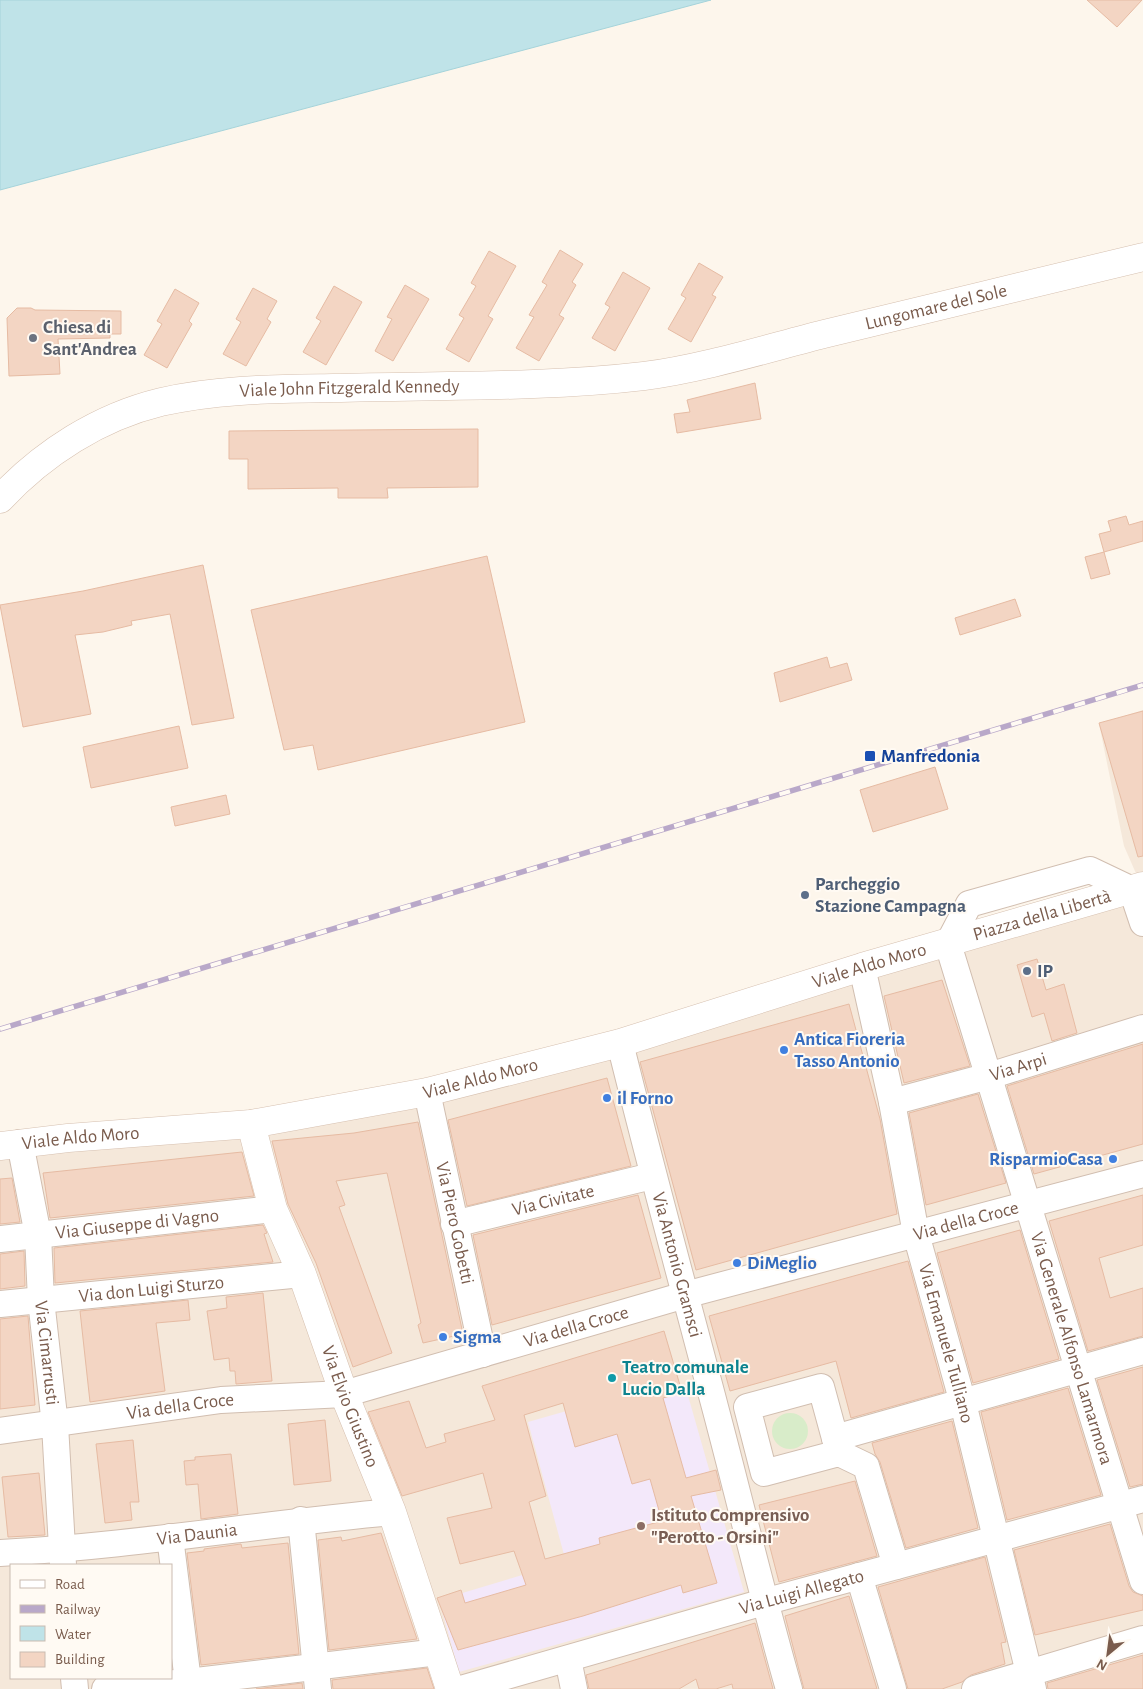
<svg xmlns="http://www.w3.org/2000/svg" width="1143" height="1689" viewBox="0 0 1143 1689" font-family="'Alegreya Sans',sans-serif">
	<style>
		.residential { fill: #f5e8da; fill-rule: evenodd }
		.education { fill: #f3e8fa }
		.green { fill: #d8ecc9 }
		.water { fill: #bfe3e8; stroke: #a5d3da }
		.building { fill: #f3d5c3; stroke: #e6bba3; fill-rule: evenodd }
		.lines { fill: none; stroke-linecap: round; stroke-linejoin: round }
		.street-casing { stroke: #d1beb0; stroke-width: 28 }
		.secondary-casing { stroke: #d6c0b0; stroke-width: 29 }
		.street { stroke: #fff; stroke-width: 26 }
		.secondary { stroke: #fff; stroke-width: 28 }
		.rail-casing { stroke: #b9a8c9; stroke-width: 5.5 }
		.rail { stroke: #fffaf3; stroke-width: 4; stroke-dasharray: 11; stroke-linecap: butt }
		.worship-dot { fill: #6b7280; stroke: #fffaf3; stroke-width: 2 }
		.transit-dot { fill: #1a4fb4; stroke: #fffaf3; stroke-width: 2 }
		.service-dot { fill: #5c6f8a; stroke: #fffaf3; stroke-width: 2 }
		.shop-dot { fill: #3f7fe0; stroke: #fffaf3; stroke-width: 2 }
		.culture-dot { fill: #0f9aa8; stroke: #fffaf3; stroke-width: 2 }
		.education-dot { fill: #8d6e63; stroke: #fffaf3; stroke-width: 2 }
		.labels { text-anchor: middle; dominant-baseline: central; stroke-width: 4; stroke-linejoin: round; paint-order: stroke }
		.street-label { font-size: 19px; fill: #7a5c4d; stroke: #fffaf3 }
		.worship-label { font-size: 19px; font-weight: bold; fill: #5b616d; stroke: #fffaf3; text-anchor: start }
		.transit-label { font-size: 19px; font-weight: bold; fill: #164399; stroke: #fffaf3; text-anchor: start }
		.service-label { font-size: 19px; font-weight: bold; fill: #4e5e75; stroke: #fffaf3; text-anchor: start }
		.shop-label { font-size: 19px; font-weight: bold; fill: #366cbe; stroke: #fffaf3; text-anchor: start }
		.culture-label { font-size: 19px; font-weight: bold; fill: #0d838f; stroke: #fffaf3; text-anchor: start }
		.education-label { font-size: 19px; font-weight: bold; fill: #785e54; stroke: #fffaf3; text-anchor: start }
	</style>
	<rect width="100%" height="100%" fill="#fdf6ec"/>
	<path class="residential" d="M1143,710v979h-1143v-544l253,-28 279,-60 606,-179 -14,-32 -25,-122zM11,1565h160v113h-160z"/>
	<path class="education" d="M661,1384l4,14 22,-6 57,200 -285,80 -20,-72 127,-38 -38,-140z"/>
	<circle class="green" cx="790" cy="1431" r="18"/>
	<path class="water" d="M0,0h711l-711,190z"/>
	<g class="building">
		<path d="M1087,0h55l-25,27z"/>
		<path d="M560,250l23,14 -11,18 4,3 -17,30 5,3 -25,43 -23,-13 18,-31 -5,-2 18,-30 -5,-3z"/>
		<path d="M489,251l27,15 -28,50 5,3 -24,43 -23,-13 18,-31 -5,-3 17,-29 -5,-3z"/>
		<path d="M699,263l24,14 -11,18 4,2 -25,45 -23,-13 18,-31 -5,-3z"/>
		<path d="M623,272l27,16 -35,63 -23,-13 18,-31 -5,-3z"/>
		<path d="M405,285l24,14 -36,62 -18,-10 17,-32 -5,-2z"/>
		<path d="M334,286l28,16 -36,63 -23,-13 18,-31 -5,-3z"/>
		<path d="M253,288l24,13 -10,18 4,3 -25,44 -23,-12 18,-32 -5,-3z"/>
		<path d="M175,289l24,14 -10,18 3,3 -25,44 -23,-13 18,-31 -5,-3z"/>
		<path d="M17,308h14l4,2 86,1v23h-11v4l-52,1 2,35 -51,2 -2,-58z"/>
		<path d="M755,383l6,36 -84,14 -3,-19 16,-2 -3,-12z"/>
		<path d="M478,429v58l-91,1 1,10h-50v-10l-90,1v-30h-19v-28z"/>
		<path d="M1126,516l3,9 14,-4v20l-39,11 -5,-18 12,-3 -3,-10z"/>
		<path d="M1104,552l6,22 -19,5 -6,-22z"/>
		<path d="M487,556l38,166 -207,48 -5,-25 -29,5 -33,-140z"/>
		<path d="M203,565l31,153 -42,7 -22,-111 -39,7 1,4 -29,7 -28,3 16,79 -68,13 -23,-122 83,-14z"/>
		<path d="M1015,599l6,17 -61,19 -5,-17z"/>
		<path d="M827,657l3,11 17,-5 5,17 -72,22 -6,-29z"/>
		<path d="M1143,711v145l-5,1 -39,-134z"/>
		<path d="M179,726l9,42 -97,20 -8,-41z"/>
		<path d="M935,767l13,42 -75,23 -13,-42z"/>
		<path d="M226,795l4,19 -55,12 -4,-19z"/>
		<path d="M1037,959l9,31 18,-6 13,49 -25,8 -8,-28 -12,4 -15,-52z"/>
		<path d="M942,980l28,86 -66,17 -20,-87z"/>
		<path d="M849,1004l31,115 17,95 -201,56 -56,-208z"/>
		<path d="M1143,1044v100l-109,30 -27,-88z"/>
		<path d="M607,1078l24,88 -164,40 -19,-86z"/>
		<path d="M978,1094l28,89 -80,22 -17,-92z"/>
		<path d="M418,1122l45,212 -40,9 -5,-18 3,-2 -34,-150 -51,8 9,24 -6,2 53,146 -39,14 -37,-104 -28,-59 -16,-63 82,-8z"/>
		<path d="M242,1152l12,44 -204,22 -7,-45z"/>
		<path d="M12,1178l8,44 -20,2v-45z"/>
		<path d="M638,1195l23,83 -169,47 -19,-90z"/>
		<path d="M1143,1195v50l-44,13 11,40 33,-10v48l-55,15 -39,-130z"/>
		<path d="M263,1225l4,8 -3,1 9,28 -218,21 -1,-35z"/>
		<path d="M1020,1230l39,129 -86,24 -36,-130z"/>
		<path d="M24,1251l1,35 -25,3v-35z"/>
		<path d="M908,1261l36,131 -93,26 -15,-57 -106,30 -21,-75z"/>
		<path d="M263,1293l9,88 -36,3 -1,-13h-5l-1,-13 -15,2 -7,-49 20,-3 -1,-11z"/>
		<path d="M188,1300l2,20 -34,3 9,68 -75,11 -10,-91z"/>
		<path d="M28,1316l7,89 -35,4v-90z"/>
		<path d="M664,1331l18,61 -19,6 23,80 30,-8 5,20 -30,6 26,87 -34,10 -2,-8 -98,31 -125,34 -21,-52 24,-8 4,13 61,-18 -12,-34 -54,13 -13,-46 45,-10 -9,-35 -81,23 -34,-84 41,-11 17,47 20,-6 -2,-8 51,-14 -13,-34zM563,1403l12,44 42,-13 15,50 18,-5 12,42 -63,17 1,6 -55,15 -16,-57 17,-6 -22,-81z"/>
		<path d="M1143,1367v117l-13,3 -33,-107z"/>
		<path d="M1068,1388l33,107 -94,25 -26,-108z"/>
		<path d="M325,1420l6,61 -37,4 -6,-61z"/>
		<path d="M952,1421l26,107 -72,20 -26,-86 -5,-8 -3,-11z"/>
		<path d="M133,1440l6,62h-9l2,18 -27,3 -9,-79z"/>
		<path d="M231,1454l7,60 -37,5 -3,-35 -12,1 -2,-24 11,-1v-3z"/>
		<path d="M39,1473l6,62 -37,2 -6,-60z"/>
		<path d="M855,1481l22,75 -98,26 -20,-77z"/>
		<path d="M1110,1524l19,62 4,6 10,4v14l-108,25 -21,-85z"/>
		<path d="M381,1533l36,106 -88,11 -11,-110 23,-3 1,4z"/>
		<path d="M288,1543l11,111 -98,11 -14,-112 17,-2v-2l37,-5 1,4z"/>
		<path d="M985,1557l21,85 -5,1 4,21 -34,11 -9,7 -20,7h-34l-30,-102z"/>
		<path d="M849,1596l28,93h-73l-19,-73z"/>
		<path d="M755,1623l18,66h-40l-1,-5 -16,5h-17l-3,-10 -17,10h-90l-3,-14z"/>
		<path d="M1143,1655v34h-95l-1,-6z"/>
		<path d="M427,1668l7,21h-101l-1,-9z"/>
		<path d="M302,1683l1,6h-47z"/>
	</g>
	<g class="lines">
		<g class="street-casing">
			<g id="street">
				<path id="s1" d="M1143,923l-11,-33 -42,-20 -121,34 -21,40 195,637"/>
				<path id="s2" d="M862,967l30,135 24,132 47,169 70,286"/>
				<path id="s3" d="M620,1043c30,122 63,243 95,364 25,94 47,188 74,282"/>
				<path id="s4" d="M427,1092l56,262"/>
				<path id="s5" d="M892,1102l97,-26 154,-48"/>
				<path id="s6" d="M20,1143l18,92 3,65 14,125 8,140"/>
				<path id="s7" d="M454,1224l198,-48"/>
				<path id="s8" d="M0,1239l273,-30"/>
				<path id="s9" d="M0,1304l302,-30"/>
				<path id="s10" d="M0,1431l221,-31 123,-6 341,-99 458,-121"/>
				<path d="M835,1438l308,-87"/>
				<path d="M839,1453l-18,-66 -74,20 17,66 75,-20 27,13 30,100"/>
				<path d="M301,1520l17,169"/>
				<path d="M170,1537l19,152"/>
				<path id="s11" d="M0,1553c131,-7 261,-29 392,-41"/>
				<path d="M859,1576l34,113"/>
				<path d="M568,1659l6,30"/>
				<path d="M74,1678l1,11"/>
				<path d="M105,1689l83,-7 250,-30"/>
				<path id="s12" d="M461,1689l303,-87 379,-103"/>
				<path d="M975,1689l168,-50"/>
			</g>
		</g>
		<g class="secondary-casing">
			<g id="secondary">
				<path id="s13" d="M0,499c43,-46 99,-82 161,-97 56,-13 115,-13 172,-14 103,-3 209,0 311,-12 60,-8 121,-27 180,-42 106,-26 213,-51 319,-77"/>
				<path id="s14" d="M251,1124l22,85 29,65 42,120 48,118 58,177"/>
				<path id="s15" d="M0,1146l68,-8 183,-14 176,-32 193,-49 242,-76 281,-81"/>
			</g>
		</g>
		<use href="#street" class="street"/>
		<use href="#secondary" class="secondary"/>
		<g class="rail-casing">
			<path id="rail" d="M0,1029l1143,-344"/>
		</g>
		<use href="#rail" class="rail"/>
	</g>
	<circle class="worship-dot" cx="33" cy="338" r="5"/>
	<rect class="transit-dot" x="864" y="750" width="12" height="12" rx="2.5"/>
	<g class="service-dot">
		<circle cx="805" cy="895" r="5"/>
		<circle cx="1027" cy="971" r="5"/>
	</g>
	<g class="shop-dot">
		<circle cx="784" cy="1050" r="5"/>
		<circle cx="607" cy="1098" r="5"/>
		<circle cx="1113" cy="1159" r="5"/>
		<circle cx="737" cy="1263" r="5"/>
		<circle cx="443" cy="1337" r="5"/>
	</g>
	<circle class="culture-dot" cx="612" cy="1378" r="5"/>
	<circle class="education-dot" cx="641" cy="1526" r="5"/>
	<g class="labels">
		<g class="street-label">
			<text stroke="none"><textPath href="#s13" startOffset="975">Lungomare del Sole</textPath></text>
			<text stroke="none"><textPath href="#s13" startOffset="380">Viale John Fitzgerald Kennedy</textPath></text>
			<text stroke="none"><textPath href="#s15" startOffset="1071">Piazza della Libertà</textPath></text>
			<text stroke="none"><textPath href="#s15" startOffset="891">Viale Aldo Moro</textPath></text>
			<text stroke="none"><textPath href="#s5" startOffset="131">Via Arpi</textPath></text>
			<text stroke="none"><textPath href="#s15" startOffset="486">Viale Aldo Moro</textPath></text>
			<text stroke="none"><textPath href="#s15" startOffset="81">Viale Aldo Moro</textPath></text>
			<text stroke="none"><textPath href="#s7" startOffset="102">Via Civitate</textPath></text>
			<text stroke="none"><textPath href="#s10" startOffset="992">Via della Croce</textPath></text>
			<text stroke="none"><textPath href="#s4" startOffset="134">Via Piero Gobetti</textPath></text>
			<text stroke="none"><textPath href="#s8" startOffset="138">Via Giuseppe di Vagno</textPath></text>
			<text stroke="none"><textPath href="#s3" startOffset="229">Via Antonio Gramsci</textPath></text>
			<text stroke="none"><textPath href="#s9" startOffset="152">Via don Luigi Sturzo</textPath></text>
			<text stroke="none"><textPath href="#s10" startOffset="588">Via della Croce</textPath></text>
			<text stroke="none"><textPath href="#s2" startOffset="386">Via Emanuele Tulliano</textPath></text>
			<text stroke="none"><textPath href="#s1" startOffset="675">Via Generale Alfonso Lamarmora</textPath></text>
			<text stroke="none"><textPath href="#s6" startOffset="212">Via Cimarrusti</textPath></text>
			<text stroke="none"><textPath href="#s14" startOffset="300">Via Elvio Giustino</textPath></text>
			<text stroke="none"><textPath href="#s10" startOffset="182">Via della Croce</textPath></text>
			<text stroke="none"><textPath href="#s11" startOffset="198">Via Daunia</textPath></text>
			<text stroke="none"><textPath href="#s12" startOffset="354">Via Luigi Allegato</textPath></text>
		</g>
		<g class="worship-label">
			<text x="43" y="327">Chiesa di<tspan x="43" dy="22">Sant'Andrea</tspan></text>
		</g>
		<g class="transit-label">
			<text x="881" y="756">Manfredonia</text>
		</g>
		<g class="service-label">
			<text x="815" y="884">Parcheggio<tspan x="815" dy="22">Stazione Campagna</tspan></text>
			<text x="1037" y="971">IP</text>
		</g>
		<g class="shop-label">
			<text x="794" y="1039">Antica Fioreria<tspan x="794" dy="22">Tasso Antonio</tspan></text>
			<text x="617" y="1098">il Forno</text>
			<text x="1103" y="1159" text-anchor="end">RisparmioCasa</text>
			<text x="747" y="1263">DiMeglio</text>
			<text x="453" y="1337">Sigma</text>
		</g>
		<g class="culture-label">
			<text x="622" y="1367">Teatro comunale<tspan x="622" dy="22">Lucio Dalla</tspan></text>
		</g>
		<g class="education-label">
			<text x="651" y="1515">Istituto Comprensivo<tspan x="651" dy="22">"Perotto - Orsini"</tspan></text>
		</g>
	</g>
	<rect x="10" y="1564" width="162" height="115" fill="#fffaf3" stroke="#cabbb1"/>
	<rect x="20" y="1580" width="25" height="8" fill="#ffffff" stroke="#cabbb1"/>
	<text x="55" y="1589" font-size="15" fill="#7a5c4d">Road</text>
	<rect x="20" y="1605" width="25" height="8" fill="#b9a8c9" stroke="#cabbb1"/>
	<text x="55" y="1614" font-size="15" fill="#7a5c4d">Railway</text>
	<rect x="20" y="1626" width="25" height="15" fill="#bfe3e8" stroke="#cabbb1"/>
	<text x="55" y="1639" font-size="15" fill="#7a5c4d">Water</text>
	<rect x="20" y="1652" width="25" height="15" fill="#f3d5c3" stroke="#cabbb1"/>
	<text x="55" y="1664" font-size="15" fill="#7a5c4d">Building</text>
	<g transform="translate(1108 1654) rotate(209)" stroke="#fffaf3" stroke-width="4" paint-order="stroke">
	<path d="M0-4L9 19L0 12L-9 19Z" fill="#7a5c4d"/>
	<text y="-8" font-size="14" font-weight="bold" text-anchor="middle" fill="#7a5c4d">N</text>
	</g>
</svg>
